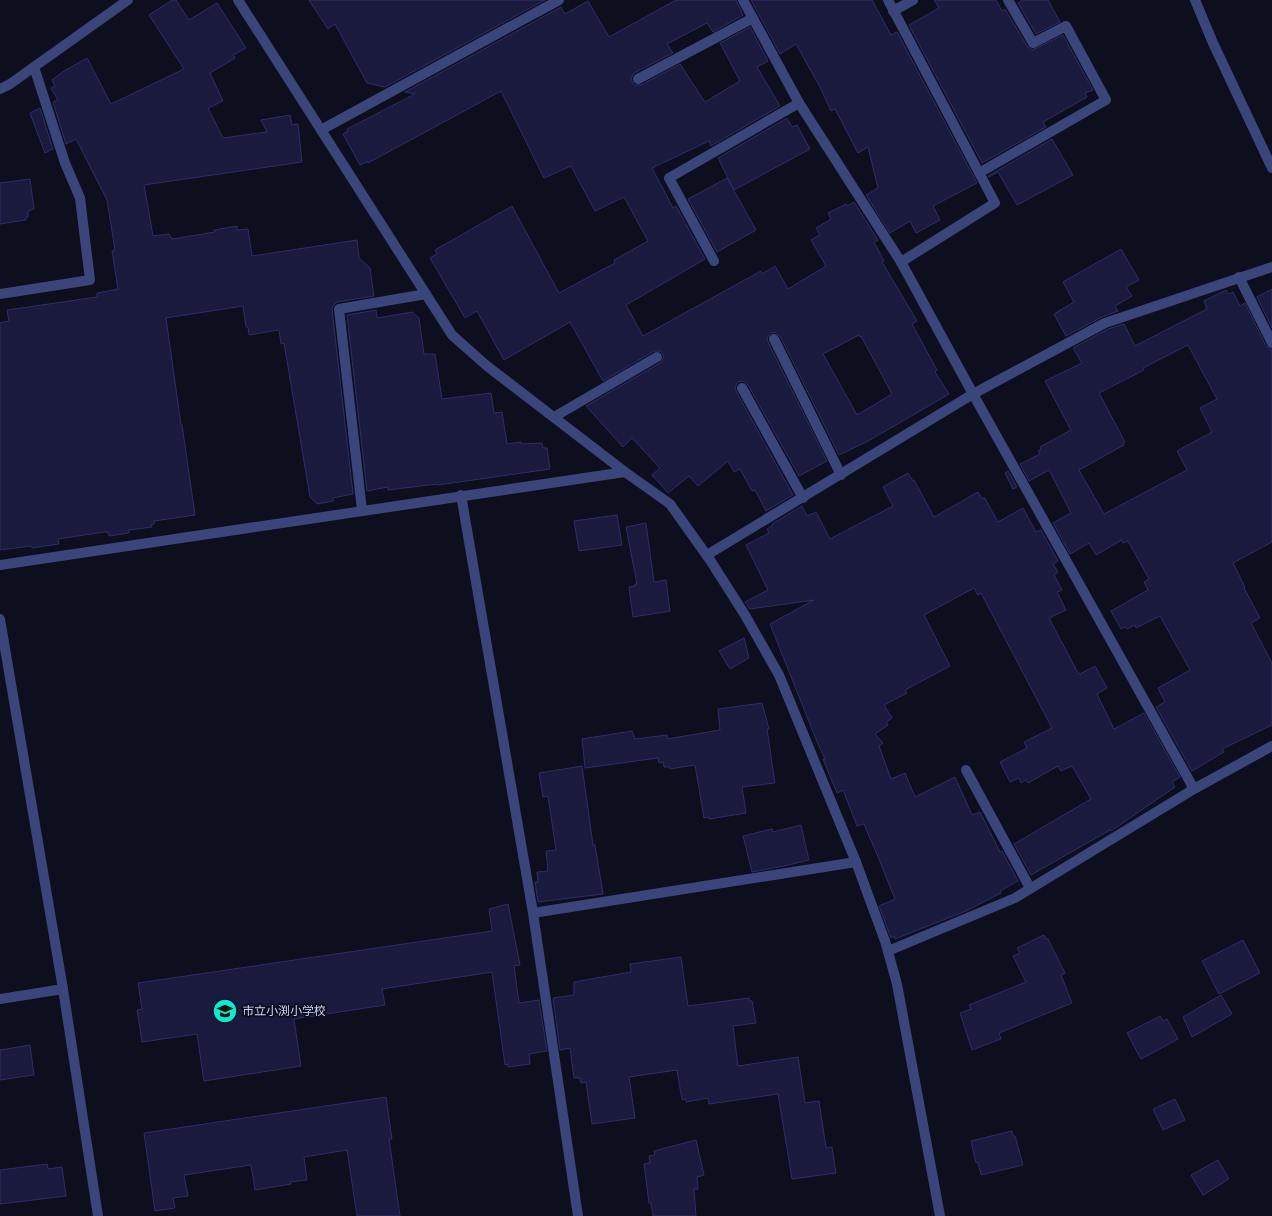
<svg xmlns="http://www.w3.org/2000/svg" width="1272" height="1216" viewBox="0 0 1272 1216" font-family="Raleway,'Noto Sans JP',sans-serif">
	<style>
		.building { fill: #1a1a3e; stroke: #2d2e69; fill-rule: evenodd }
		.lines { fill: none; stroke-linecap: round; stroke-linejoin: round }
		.service { stroke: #3a467b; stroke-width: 10 }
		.minor { stroke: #3a467b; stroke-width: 10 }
		.tertiary { stroke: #3a467b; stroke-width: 10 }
		.labels { text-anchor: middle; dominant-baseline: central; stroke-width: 4; stroke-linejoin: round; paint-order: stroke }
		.poi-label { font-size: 12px; fill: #ccd1fd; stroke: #0d0e1e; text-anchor: start }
	</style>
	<rect width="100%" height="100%" fill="#0d0e1e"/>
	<g class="building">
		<path d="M172,0h4l13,20 28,-17 29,45 -13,7 2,3 -25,15 13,28 -15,7 15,30 44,-6 -6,-12 29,-5 2,10 6,-1 4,38 -158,23 9,51 16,-2 3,5 43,-7 -1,-2 23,-4v4l11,-1 4,27 105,-16 2,18 11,10 4,28 -37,6 -4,4 -1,3 21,185 -20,4v3l-16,3 -7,-7 -26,-154 -3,1 -2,-14 -30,5 -1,-8h-2l-3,-21 -77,12 15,107h1l13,90 -41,6v3l-3,1 1,2 -23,3v3l-20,3 -1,-4h-4l-46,7 1,5 -27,4 -1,-2 -31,4v-227l9,-2 -2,-11 90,-13v-4l21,-4 -6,-38 3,-1 -8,-50 -31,-61 -10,5 -13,-42 5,-2 -7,-12 4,-2 -3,-6 12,-9 23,-13 24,46 73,-35 -35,-54z"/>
		<path d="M309,0h236l-160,87 -18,-4 -32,-59 -7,5z"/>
		<path d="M676,0h60l7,15 -30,17 -6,-9 -40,21 6,9 -39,20 -3,6 3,6h7l39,-21 25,38 35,-21 -20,-38 30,-16 18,34 -11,6 23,39 -69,40 -2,-5 -57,27 21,40 3,-2 29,53 -79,46 17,31 118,-65 1,3 13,-8 13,23 38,-23 -15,-26 9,-5 -4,-7 15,-9 -3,-6 18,-9 1,2 7,-4 24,38 -4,2 10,19 -2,1 35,59 -5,3 25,46 -2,2 14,22 -79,46 -31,15 -59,-119 -5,-4 -4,1 -4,5 1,4 59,119 -28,15 -51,-91 -5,-4 -5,1 -3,5 1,4 57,104 -27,16 -11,-21 -3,1 -12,-22 -6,3 -6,-11 -30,25 -9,-10 -21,17 -16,-18 8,-7 -28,-30 -9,9 -37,-41 74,-43 4,-6 -3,-6h-7l-51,30 -33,-59 -66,38 -27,-49 -12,7 -35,-60 7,-4 -2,-4 77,-44 47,87 56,-30 -1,-3 34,-19 -24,-44 -29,14 -24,-45 -27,12 -43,-87 -133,72v-2l-8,4 -17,-31 5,-3 -1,-2 68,-35 -10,-2 156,-85 4,7 23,-13 21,36zM859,335l1,2 1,-1 31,58 -35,21 -34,-61z"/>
		<path d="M751,0h121l19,35 6,-3 80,151 -44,23 7,14 -24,13 -6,-12 -20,12 -24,-38 12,-7 -10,-41 -10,6 -23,-44 -4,2 -11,-24 -24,-43 -16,10z"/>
		<path d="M934,0h62l6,11 3,-2 22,37 5,4 31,-15 30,55 -8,3 2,4 -44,25 3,5 -64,36 -73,-138 30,-17z"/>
		<path d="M1022,0h26l12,22 -24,12 -18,-31z"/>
		<path d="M40,108l13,41 -8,4 -15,-40z"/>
		<path d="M787,118l5,9 5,-2 13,24 -76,41 -16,-32z"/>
		<path d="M1052,139l21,36 -56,30 -19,-33 -9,5 -1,-1z"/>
		<path d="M727,178l29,52 -39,22 -29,-53z"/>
		<path d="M30,179l4,30 -6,2v6h-2v3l-26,4v-41z"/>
		<path d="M1121,249l18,31 -13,7 6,9 -17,10 3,5 -16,6 -36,19 -12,-22 20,-12 -11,-20z"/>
		<path d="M1272,289v39l-15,-31z"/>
		<path d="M1226,290l3,4 4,-2 7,14 5,-3 21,43 6,4v192l-39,21 12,24 -1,1 16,30 -9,5 21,40v62l-50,24 2,3 -32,19 -36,-64 9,-5 -7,-14 32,-18 -30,-54 -24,12 -1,-3 -8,4 -2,-2 -4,2 -10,-18 37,-21 -4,-8 5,-3 -21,-38 -5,2 -1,-3 -26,15 -7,-12 -19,11 -17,-31 18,-10 -22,-43 -20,11 -9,-17 20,-10 -2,-3 3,-1 -1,-3 31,-17 -26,-49 37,-18 -9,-15 35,-19 16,-5 11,22 72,-37 -3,-8zM1188,345l29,54 -17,9 12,24 -35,19 10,19 -83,44 -25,-44 45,-25 -1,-2 2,-1 -26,-49 45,-23 -1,-2z"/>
		<path d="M376,310l1,8 35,-6 7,6 5,36h11l7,45 49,-6 3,20 8,-1 5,32 14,-2v2l21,-1 1,5h4l3,21 -112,16 -1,-1 -49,6v-3l-21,4 -20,-176z"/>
		<path d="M1008,471l9,16 -4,2 -8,-16z"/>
		<path d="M908,473l5,8 1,-1 20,37 44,-25 4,7 2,-2 14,25 25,-14 13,24 5,-2 17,31 -5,3 5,8 -4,3 8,15 -5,2 9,18 -17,8 29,55 2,1 15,-8 12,22 -10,6 17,35 30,-16 36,64 -8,5 3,5 -64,44 -1,-1 -79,45 -17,-31 77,-45 -19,-33 -11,5 -3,-5 -30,17 -2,-3 -5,3 -2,-5 -9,4 -10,-20 27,-14 -3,-6 28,-14 -71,-135 -3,2 -4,-7 -50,27 26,51 -45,24 2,3 -23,12 8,13 -6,4 2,3 -13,9 8,9 -4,3 12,33 14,-6 10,24 40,-20 17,38 8,-3 20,40 2,-1 16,30 -18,10 1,2 -35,18 -71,28 -1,-3 -3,2 -12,-32 16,-7 -16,-40 -15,-35 -7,2 -14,-36 -6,3 -14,-34h2l-7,-15 -48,-120 44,-24 -64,9 -5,-7 23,-12 -22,-45 23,-12 -2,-4 6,-4 -1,-1 30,-18 5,10 9,-4 14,27 63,-33 -10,-19z"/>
		<path d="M617,515l5,30 -43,6 -5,-30z"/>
		<path d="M646,523l8,59 12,-2 4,31 -37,6 -4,-30 6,-1v-2h2l-11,-57z"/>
		<path d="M744,638l5,20 -19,11 -11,-18z"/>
		<path d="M762,703l7,26h-2l8,54 -33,4 4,26 -37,6v-2l-5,1 -9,-53 -25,4v-2h-6l-1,-5 -4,1 -1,-5 -73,10 -3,-29 50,-8 3,8 32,-4v4l53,-9 -2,-21z"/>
		<path d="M582,766l11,79h2l8,49 -65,8 -3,-20h3l-1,-10 11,-1 -2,-20 10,-1 -8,-54 -5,1 -4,-24z"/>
		<path d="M801,825l8,35 -25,6 -32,6 -9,-36 29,-7 1,3z"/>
		<path d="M508,904l12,61 -6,1 5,37 20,-3 8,51 -18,3 1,10 -22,3v-3l-3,1 -13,-93 -110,17 3,16 -91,14 7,47 -97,15 -7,-47 -55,8 -5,-32 5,-1 -4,-26 354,-52 -3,-22z"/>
		<path d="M1044,935l2,4h2l17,34 -4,2 11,28 -73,30 2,6 -29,11 -12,-37 11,-4 -2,-4 57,-23 -13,-26 7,-3 -3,-5z"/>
		<path d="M1243,940l17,33 -41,21 -17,-33z"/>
		<path d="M681,957l7,49 61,-8v3h3l4,22 -23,3 5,40 60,-9 7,46 14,-2 7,47 6,-1 4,26 -44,6 -14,-85 -69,10 -1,-6 -22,4v-3l-4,1 -5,-30 -48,7 6,41 -43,6 -6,-42 -5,1 -1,-5h-6l-4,-30 -10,2 -7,-52 21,-3v-13l57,-10 -1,-8z"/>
		<path d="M1221,995l11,19 -40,23 -9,-20z"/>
		<path d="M1160,1016l3,5 4,-2 11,20 -37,20 -14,-26z"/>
		<path d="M30,1045l4,30 -34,5v-30z"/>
		<path d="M386,1097l6,42h-3l11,77h-43l-10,-66 -43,7 3,23 -17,2 1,2 -36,6 -4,-25 -67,10 4,21 -15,2 2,10 -20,3 -11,-78z"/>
		<path d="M1175,1099l10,21 -22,10 -10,-21z"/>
		<path d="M1012,1131l1,5h2l8,29 -42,10 -3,-13 -2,1 -5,-22z"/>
		<path d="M696,1140l8,35 -7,2 1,12h-4l2,27h-43l-2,-13h-2l-5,-39 6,-1 -1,-7 6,-1 -1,-4z"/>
		<path d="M1218,1160l11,19 -26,16 -12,-20z"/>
		<path d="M47,1164l1,5 14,-2 4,29 -66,8v-34z"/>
	</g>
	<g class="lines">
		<g class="service">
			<path d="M1195,0l18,43 59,125"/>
			<path d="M638,79l115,-61"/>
			<path d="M714,261l-45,-83 130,-75"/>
			<path d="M774,339l67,136"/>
			<path d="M742,388l61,110"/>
			<path d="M554,417l103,-60"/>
			<path d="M966,770l64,118"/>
		</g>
		<g class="minor">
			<path d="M238,0l214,335 35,31 138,106 45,32 40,56 35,55 34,60 77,187 29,79 12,43 43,232"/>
			<path d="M743,0l56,103 102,159 72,132 221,395"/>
			<path d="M888,0l107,203 -94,59"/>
			<path d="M893,11l20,-11"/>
			<path d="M321,130l238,-130"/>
			<path d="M979,173l127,-73 -40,-74 -33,17 -25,-43"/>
			<path d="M1239,277l33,66"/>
			<path d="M0,294l90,-14 -10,-82 -15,-35 -31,-96"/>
			<path d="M461,495l72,418 45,303"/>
			<path d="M362,510l-23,-201 87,-15"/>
			<path d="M707,555l266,-161 132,-71 167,-56"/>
			<path d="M0,565l625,-93"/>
			<path d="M0,619l63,370 35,227"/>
			<path d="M533,913l323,-51"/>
			<path d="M888,951l127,-53 179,-109 78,-43"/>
			<path d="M0,999l63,-10"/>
		</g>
		<path class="tertiary" d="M0,89l10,-5 118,-84"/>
	</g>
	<defs>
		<g id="school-disc" transform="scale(1.25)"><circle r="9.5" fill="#0aecd0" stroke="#0d0e1e"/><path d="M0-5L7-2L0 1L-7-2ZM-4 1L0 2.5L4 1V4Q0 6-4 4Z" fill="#111"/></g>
	</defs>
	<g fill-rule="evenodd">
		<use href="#school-disc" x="225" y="1011"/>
	</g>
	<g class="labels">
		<g class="poi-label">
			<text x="242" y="1011">市立小渕小学校</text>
		</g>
	</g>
</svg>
